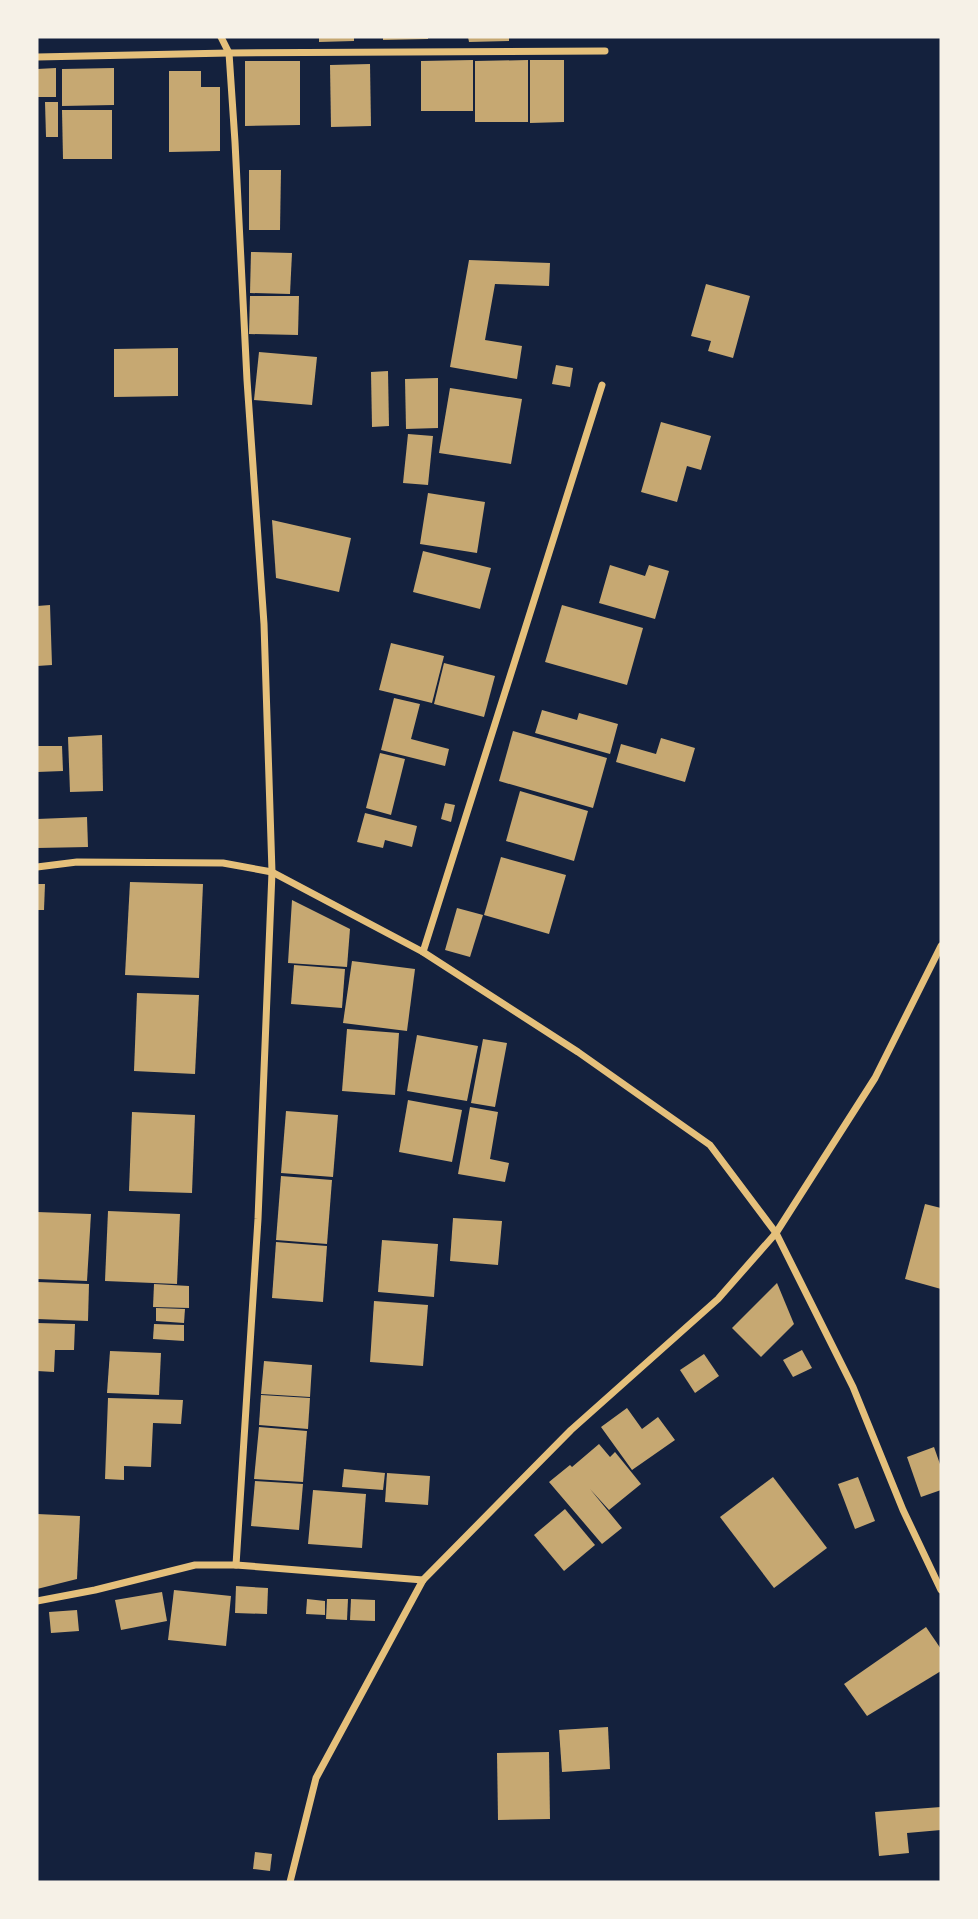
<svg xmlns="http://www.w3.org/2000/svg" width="978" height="1919" viewBox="0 0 978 1919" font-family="Quicksand,sans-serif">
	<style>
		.building { fill: #c6a872 }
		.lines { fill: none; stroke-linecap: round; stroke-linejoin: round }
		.minor { stroke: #e5c07b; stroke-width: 7 }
	</style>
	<rect width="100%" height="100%" fill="#14213d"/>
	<g class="building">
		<path d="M319,37h35v4l-35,1z"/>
		<path d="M383,37h45v2l-45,1z"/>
		<path d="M468,37h41v4l-40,1z"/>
		<path d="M473,60v51h-52v-50z"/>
		<path d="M528,60v62h-53v-61z"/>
		<path d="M530,60h34v62l-34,1z"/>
		<path d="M245,61h55v64l-55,1z"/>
		<path d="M370,64l1,62 -40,1 -1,-62z"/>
		<path d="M56,68v29h-19v-28z"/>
		<path d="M114,68v37l-52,1v-37z"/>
		<path d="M169,71h32v16h19v64l-51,1z"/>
		<path d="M45,102h13v35h-12z"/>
		<path d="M62,110h50v49h-49z"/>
		<path d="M249,170h32l-1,60h-31z"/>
		<path d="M251,252l41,1 -2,41 -40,-1z"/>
		<path d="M469,260l81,3 -1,23 -54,-2 -10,56 37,6 -5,33 -67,-12z"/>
		<path d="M706,284l44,12 -17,62 -25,-7 3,-10 -20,-5z"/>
		<path d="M250,296h49l-1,39 -49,-1z"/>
		<path d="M178,348v48l-64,1v-48z"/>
		<path d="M259,352l58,5 -5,48 -58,-5z"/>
		<path d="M556,365l17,3 -3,19 -18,-3z"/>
		<path d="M388,371l1,55 -17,1 -1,-55z"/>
		<path d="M438,378v50l-32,1 -1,-50z"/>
		<path d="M450,388l72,11 -11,65 -72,-11z"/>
		<path d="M661,422l50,14 -10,34 -14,-4 -10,36 -36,-10z"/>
		<path d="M408,434l25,2 -5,49 -25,-2z"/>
		<path d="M428,493l57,9 -8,51 -57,-9z"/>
		<path d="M272,520l79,18 -12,54 -63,-14z"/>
		<path d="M423,551l68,17 -11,41 -67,-17z"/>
		<path d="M610,565l35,11 4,-11 20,6 -14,48 -56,-16z"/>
		<path d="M50,605l2,60 -15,1v-60z"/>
		<path d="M562,605l81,23 -16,57 -82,-23z"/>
		<path d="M391,643l53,13 -12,47 -53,-13z"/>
		<path d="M444,663l51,13 -11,41 -50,-13z"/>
		<path d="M394,698l26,6 -9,35 38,10 -4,17 -64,-16z"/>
		<path d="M542,710l35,10 2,-7 39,11 -8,30 -75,-21z"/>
		<path d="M513,731l94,27 -14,50 -94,-27z"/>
		<path d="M102,735l1,56 -33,1 -2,-55z"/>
		<path d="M661,738l34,10 -10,34 -69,-20 5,-18 35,10z"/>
		<path d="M37,746h25l1,25 -26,1z"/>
		<path d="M380,753l25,6 -14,56 -25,-7z"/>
		<path d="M520,791l68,20 -14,50 -68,-20z"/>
		<path d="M445,803l10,2 -4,17 -10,-3z"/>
		<path d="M365,813l52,13 -5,21 -27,-7 -2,8 -26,-6z"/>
		<path d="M87,817l1,30 -51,1v-29z"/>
		<path d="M501,857l65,18 -17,59 -65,-19z"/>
		<path d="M130,882l73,2 -4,94 -74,-3z"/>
		<path d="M37,884h8l-1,26h-7z"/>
		<path d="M292,900l58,29 -3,38 -59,-4z"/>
		<path d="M457,908l26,7 -13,42 -25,-7z"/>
		<path d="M352,961l63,8 -8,62 -64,-8z"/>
		<path d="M294,965l51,4 -3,39 -51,-4z"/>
		<path d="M137,993l62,2 -4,79 -61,-3z"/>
		<path d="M347,1029l52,4 -4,62 -53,-4z"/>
		<path d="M417,1035l61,11 -11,55 -60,-10z"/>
		<path d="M483,1039l24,4 -12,64 -24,-4z"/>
		<path d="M408,1100l54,10 -10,52 -53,-10z"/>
		<path d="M470,1107l28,5 -8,47 19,4 -4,19 -47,-8z"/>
		<path d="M286,1111l52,4 -5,62 -52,-4z"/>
		<path d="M132,1112l63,3 -3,78 -63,-2z"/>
		<path d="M281,1176l51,4 -5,64 -51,-4z"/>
		<path d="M925,1204l16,4v81l-36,-10z"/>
		<path d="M108,1211l72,3 -3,70 -72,-3z"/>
		<path d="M37,1212l54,2 -4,67 -50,-2z"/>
		<path d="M453,1218l49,3 -4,44 -48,-4z"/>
		<path d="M382,1240l56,4 -4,53 -56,-5z"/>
		<path d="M276,1242l51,4 -4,56 -51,-4z"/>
		<path d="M37,1282l52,2 -1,37 -51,-2z"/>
		<path d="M777,1283l17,41 -33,33 -29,-29z"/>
		<path d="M154,1284l35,2v22l-36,-1z"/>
		<path d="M374,1301l54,4 -5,61 -53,-4z"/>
		<path d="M156,1308l29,1 -1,14 -28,-2z"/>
		<path d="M37,1323l38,1 -1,26h-19l-1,22 -17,-1z"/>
		<path d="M154,1324l30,1v16l-31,-2z"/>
		<path d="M802,1350l10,18 -19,9 -10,-17z"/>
		<path d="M110,1351l51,2 -2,42 -52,-2z"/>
		<path d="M704,1354l15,22 -24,17 -15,-23z"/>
		<path d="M264,1361l48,4 -2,32 -49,-3z"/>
		<path d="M261,1395l49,3 -2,31 -49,-4z"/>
		<path d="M108,1398l75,2 -2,24 -28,-1 -2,44 -27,-1v14l-19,-1z"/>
		<path d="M627,1408l15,21 16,-12 17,23 -43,30 -31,-43z"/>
		<path d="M259,1427l48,4 -4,51 -49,-3z"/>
		<path d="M599,1444l11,13 5,-5 26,32 -32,26 -19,-21 32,39 -20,16 -53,-62 21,-17 2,2z"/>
		<path d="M934,1447l7,20v23l-20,7 -14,-40z"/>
		<path d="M344,1469l41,4 -2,17 -41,-3z"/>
		<path d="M387,1473l43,3 -2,29 -43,-3z"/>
		<path d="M773,1477l54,71 -53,40 -54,-71z"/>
		<path d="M858,1477l17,44 -20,8 -17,-45z"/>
		<path d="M255,1481l48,3 -4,46 -48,-4z"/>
		<path d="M313,1490l53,4 -4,54 -54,-4z"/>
		<path d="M565,1509l30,36 -31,26 -30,-36z"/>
		<path d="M37,1514l43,2 -3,63 -40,10z"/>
		<path d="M236,1586l32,2 -1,26 -32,-1z"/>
		<path d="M174,1590l57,6 -5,50 -58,-6z"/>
		<path d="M162,1592l5,29 -46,9 -6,-30z"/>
		<path d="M307,1599l18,2v14l-19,-1z"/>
		<path d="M327,1599h21l-1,21 -21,-1z"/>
		<path d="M351,1599l24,1v21l-25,-1z"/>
		<path d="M77,1610l2,21 -28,2 -2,-21z"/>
		<path d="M926,1627l15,22v22l-74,45 -23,-32z"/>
		<path d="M608,1727l2,42 -48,3 -3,-42z"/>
		<path d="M549,1752l1,67 -52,1 -1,-67z"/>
		<path d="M941,1807v23l-34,3 2,20 -30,3 -4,-44z"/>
		<path d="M255,1852l17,2 -2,17 -17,-2z"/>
	</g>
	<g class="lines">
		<g class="minor">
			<path d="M221,37l8,16 6,89 12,238 17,244 8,248 -14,347 -22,346"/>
			<path d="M37,57l192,-4 376,-2"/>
			<path d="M37,867l40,-5 146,1 49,9 151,80 155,100 132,93 66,88 77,154 50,123 38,80"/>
			<path d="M423,952l179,-567"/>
			<path d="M37,1601l58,-11 100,-25h41l187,15"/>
			<path d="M290,1882l26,-104 107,-198 148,-150 147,-131 58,-66 99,-155 66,-132"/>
		</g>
	</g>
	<rect width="978" height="1919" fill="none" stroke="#f6f1e7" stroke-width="77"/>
</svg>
